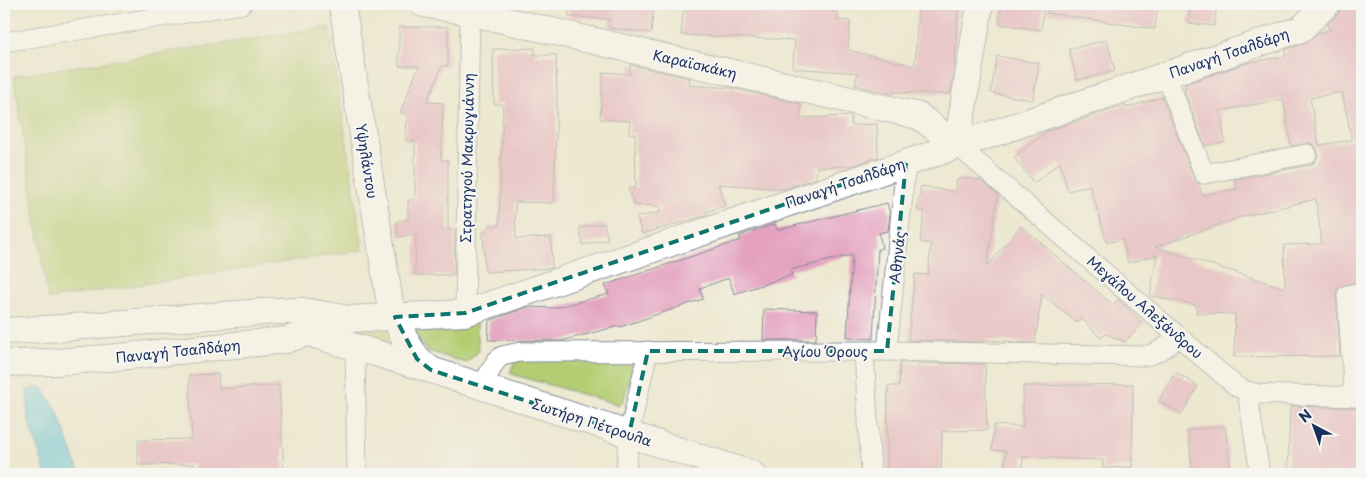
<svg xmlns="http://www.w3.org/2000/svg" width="1366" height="478" viewBox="0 0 1366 478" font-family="'Playpen Sans',sans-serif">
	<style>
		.green { fill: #b5cd72; stroke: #687e68 }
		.water { fill: #62c5e0; stroke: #3e7a9f }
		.building { fill: #e4a2bf; fill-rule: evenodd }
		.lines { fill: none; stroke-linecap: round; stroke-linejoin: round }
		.street-casing { stroke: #848c97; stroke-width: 21 }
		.secondary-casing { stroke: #848c97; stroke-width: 28 }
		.street { stroke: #fff; stroke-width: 19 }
		.secondary { stroke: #fff; stroke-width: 26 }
		.marked { fill: none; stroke: #0f766e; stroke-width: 4; stroke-dasharray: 10 6; stroke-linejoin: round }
		.labels { text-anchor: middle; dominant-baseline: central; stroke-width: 4; stroke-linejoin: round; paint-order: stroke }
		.street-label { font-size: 14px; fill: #1b2f5e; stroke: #f6f6f2 }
	</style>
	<rect width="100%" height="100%" fill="#f6f6f2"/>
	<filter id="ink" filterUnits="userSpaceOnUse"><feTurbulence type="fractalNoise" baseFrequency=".02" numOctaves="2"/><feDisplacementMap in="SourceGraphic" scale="10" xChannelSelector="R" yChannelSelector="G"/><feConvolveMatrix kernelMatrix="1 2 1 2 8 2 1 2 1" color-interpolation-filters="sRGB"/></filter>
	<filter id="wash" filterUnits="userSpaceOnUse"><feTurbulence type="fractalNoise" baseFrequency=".0096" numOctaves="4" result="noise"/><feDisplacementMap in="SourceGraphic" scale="20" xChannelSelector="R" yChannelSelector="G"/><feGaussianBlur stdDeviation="1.12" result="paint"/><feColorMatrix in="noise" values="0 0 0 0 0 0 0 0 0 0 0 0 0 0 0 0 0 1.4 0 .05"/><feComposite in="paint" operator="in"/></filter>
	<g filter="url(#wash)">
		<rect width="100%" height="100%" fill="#ede8d0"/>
		<g class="green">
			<path d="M329,27l34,223 -315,49 -34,-223z"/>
			<path d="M476,313l3,38 -13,12 -38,-12 -15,-19 1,-11z"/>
			<path d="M387,324l15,26 -50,-15v-4z"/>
			<path d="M519,360l110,1 5,7 -11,33 -3,4 -105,-30 -5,-3 3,-7z"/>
		</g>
		<path class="water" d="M41,386l16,24 23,64h-34l-18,-56 -1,-28z"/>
		<g id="blocks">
			<g class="building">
				<path d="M569,4h85l-3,29 -42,-5v-9l-40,-2z"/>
				<path d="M684,4h150l-1,8 5,1 -1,7 13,1 -2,29 67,16 3,-62h40l-3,57 -5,33 -56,-2v2l-39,-9 3,-12 -65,-5 2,-28 -114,-5z"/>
				<path d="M1002,4h42l-3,26 -42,-6z"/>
				<path d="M1047,4h111l-3,25 -108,-16z"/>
				<path d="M1191,4h26l-3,22 -26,-3z"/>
				<path d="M1342,4h20v194h-6l3,22 1,61 -20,5 -3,4 -1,5 4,61 -106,1 1,-43 -39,-1 1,-8 -47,-9 7,-41 -29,8 -6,-24 -15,4 -17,-58 -22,6 -8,-29 -26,21 -20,-26 33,-26 78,-26 1,3 36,-11 32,81 5,6 3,11 35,-6 -2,-10 75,-14 4,-2 3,-5 1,-7 -3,-5 -5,-3 -19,3 -8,-47 -63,12 5,31 -20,4 -21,-56h2l-2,-6 63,-21 39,-7 -1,-6 21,-7 13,-10 12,-3 -4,-5 11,-11 3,-5zM1342,92l10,48 -33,5 -9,-47zM1316,199l6,45 -38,1 1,43 -130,-41 86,-30z"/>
				<path d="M399,27h49v39h-6l-15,36 16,1 -2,57h7v70h7l-1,45h-39l1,-41 -17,3 -3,-15 12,-3v-19h7v-59h-9l1,-27 -7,-1 19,-47h-20z"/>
				<path d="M1107,40l8,31 -38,9 -8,-31z"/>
				<path d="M535,48v7h21l1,42 -3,106 -39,-1 1,37 35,-2 1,31 -67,4 -2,-40 5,-1v-5h11l4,-122h-9l-1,-55z"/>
				<path d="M997,56l42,7 -6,37 -42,-7z"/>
				<path d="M630,65l60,13 -1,7 42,3 70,16 -1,14 51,-2v9l26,-1 1,33 -28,9 -33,1 -1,11 -32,11 -66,-5 7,22 -18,5v4l-65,19 -5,-17 23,-5v-6l-26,-1 -6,-17h8l-1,-54 -6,-1 1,-12 -30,-2 3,-47 27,2z"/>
				<path d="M964,178l18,3 16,14 -11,71 34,-40 92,79 5,-6 25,24 -18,19 -19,-8 -5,4 -20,-20 -4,5 -35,-29 -7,49 -50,-3v2l-77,-2 7,-66 13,1 3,-31 -11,-2 5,-31 -8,-1 4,-24 34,6 2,-12z"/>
				<path d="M887,203l3,11 -2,17 -9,2 3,15 -4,1 -5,90 -26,-2 5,-82 -62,15 2,5 -58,19 -5,-16 -29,10 3,11 -83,28 -1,-1 -58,15 -73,-1 1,-19 39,-14 26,1 55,-14 -4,-9 136,-45 -2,-4 36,-12 2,6z"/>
				<path d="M604,223l4,16 -25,6 -4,-17z"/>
				<path d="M764,309l53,2 -1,29h-53z"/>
				<path d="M900,363l85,1 2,66 -45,1 -1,43h-54l1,-88h11z"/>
				<path d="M1175,372l23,14 -16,28 -23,-13z"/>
				<path d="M218,374l1,15 60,-4 5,89h-90v-10l-56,1v-25l54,-1 -3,-64z"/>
				<path d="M1133,384l-1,83 -29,1v-8l-80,-3 -1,17h-18l2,-23 -14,-1 2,-25 29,2v-41z"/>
				<path d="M1290,406l72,2v51h-2v15h-72z"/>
				<path d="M1225,426l6,48h-38l-5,-44z"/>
			</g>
		</g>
	</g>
	<g filter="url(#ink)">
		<use href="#blocks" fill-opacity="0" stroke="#848c97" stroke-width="1"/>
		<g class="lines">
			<g class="street-casing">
				<g id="street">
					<path d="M4,42l238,-38"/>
					<path d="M1166,75l38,99 103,-20"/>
					<path d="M957,145l280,242 10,4 12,3 103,3"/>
					<path d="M465,313l5,-309"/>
					<path d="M355,347l2,127"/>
					<path d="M864,351l7,123"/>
					<path d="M887,351l19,-188"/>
					<path d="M481,387l15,-26 6,-5 18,-4 367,-1 259,5c14,-4 23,-10 33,-20"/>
					<path d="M1247,391l13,83"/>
					<path d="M1354,397l-7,-102 15,-3"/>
					<path d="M626,474l3,-40 19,-83"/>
				</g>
			</g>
			<g class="secondary-casing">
				<g id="secondary">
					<path d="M342,4l48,299c9,25 19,52 41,67l321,104"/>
					<path d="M423,4l46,8 450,104 38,29 23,-141"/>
					<path d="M4,331l57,-3 214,-17h28l46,8 116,-6 836,-284 26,-25"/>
					<path d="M308,333l121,36"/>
					<path d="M4,363l53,-1 61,-5 168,-17 60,-20"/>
				</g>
			</g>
			<use href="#street" class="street"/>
			<use href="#secondary" class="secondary"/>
		</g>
	</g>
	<path d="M0 0H1366V478H0ZM906,163l-19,188h-239l-19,83 -198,-64 -14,-11 -22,-42 70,-4z" fill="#ede8d0" fill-opacity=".55" fill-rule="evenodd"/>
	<path class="marked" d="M906,163l-19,188h-239l-19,83 -198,-64 -14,-11 -22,-42 70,-4z"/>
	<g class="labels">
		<g class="street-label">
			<text transform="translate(1229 53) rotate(-19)">Παναγή Τσαλδάρη</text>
			<text transform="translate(695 64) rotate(13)">Καραϊσκάκη</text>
			<text transform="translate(467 158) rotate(-89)">Στρατηγού Μακρυγιάννη</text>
			<text transform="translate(367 161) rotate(81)">Υψηλάντου</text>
			<text transform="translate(845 183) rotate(-19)">Παναγή Τσαλδάρη</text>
			<text transform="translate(897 257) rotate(-84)">Αθηνάς</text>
			<text transform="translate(1145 307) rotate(41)">Μεγάλου Αλεξάνδρου</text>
			<text transform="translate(178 351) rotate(-6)">Παναγή Τσαλδάρη</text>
			<text x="825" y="351">Αγίου Όρους</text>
			<text transform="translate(592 422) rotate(18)">Σωτήρη Πέτρουλα</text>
		</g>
	</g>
	<rect width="1366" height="478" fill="none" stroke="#f6f6f2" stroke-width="20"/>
	<g transform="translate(1314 426) rotate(319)" stroke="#f6f6f2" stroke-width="4" paint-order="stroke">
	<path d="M0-4L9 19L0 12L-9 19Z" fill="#1b2f5e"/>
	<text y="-8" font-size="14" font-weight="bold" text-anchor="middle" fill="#1b2f5e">N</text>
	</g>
</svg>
